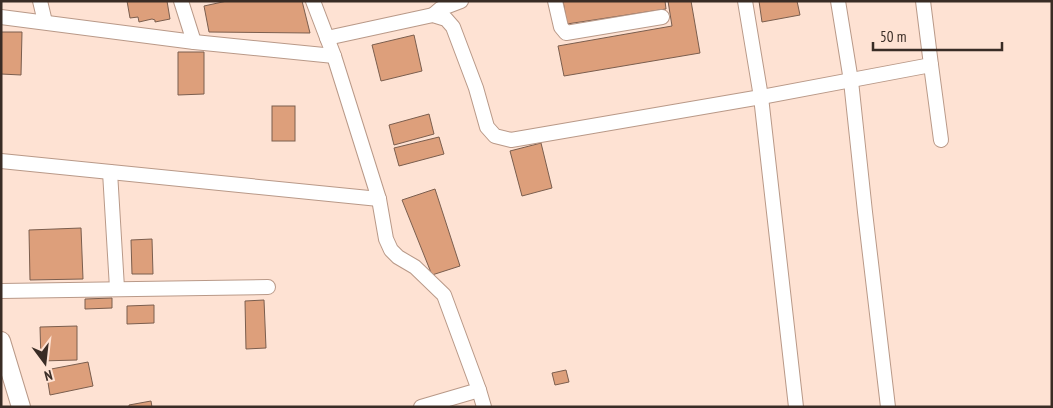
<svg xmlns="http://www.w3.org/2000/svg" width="1053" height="408" viewBox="0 0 1053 408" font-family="'PT Sans Narrow',sans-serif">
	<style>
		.building { fill: #dd9f7b; stroke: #7b5e4e }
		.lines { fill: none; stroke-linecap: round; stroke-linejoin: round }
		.minor-casing { stroke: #b99988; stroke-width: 16 }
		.tertiary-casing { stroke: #b99988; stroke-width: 20 }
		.minor { stroke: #fff; stroke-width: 14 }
		.tertiary { stroke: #fff; stroke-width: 18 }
	</style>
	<rect width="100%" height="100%" fill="#fee2d3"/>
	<g class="building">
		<path d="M127,1h40l3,18 -15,3v-2l-3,-1 -13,3 -1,-5 -8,1z"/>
		<path d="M227,1h75l8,32 -101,-1 -5,-26z"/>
		<path d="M563,1h102l1,8 -99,15z"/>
		<path d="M668,1h23l9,52 -136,23 -6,-30 114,-20z"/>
		<path d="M759,1h38l3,14 -38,7z"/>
		<path d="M1,32h21l-1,43 -20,-1z"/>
		<path d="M414,35l8,36 -41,10 -9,-36z"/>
		<path d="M178,52h26v42l-26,1z"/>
		<rect x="272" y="106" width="23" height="35"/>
		<path d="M429,114l5,20 -40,11 -5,-20z"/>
		<path d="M439,137l5,17 -45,12 -5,-18z"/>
		<path d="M541,143l11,45 -30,8 -12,-45z"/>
		<path d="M435,189l25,77 -28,9 -30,-75z"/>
		<path d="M81,228l2,51 -53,1 -1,-50z"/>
		<path d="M152,239l1,35h-21l-1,-34z"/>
		<path d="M112,298v10l-27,1v-10z"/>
		<path d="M264,300l2,48 -20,1 -1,-48z"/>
		<path d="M154,305v18l-27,1v-18z"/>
		<path d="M77,326v34l-36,1 -1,-34z"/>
		<path d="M88,362l5,24 -43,9 -4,-25z"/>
		<path d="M566,370l3,12 -14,3 -3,-12z"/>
		<path d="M151,401l1,6h-23v-2z"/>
	</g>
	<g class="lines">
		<g class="minor-casing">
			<g id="minor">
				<path d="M40,1l5,21"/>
				<path d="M181,1l13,41"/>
				<path d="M313,1l21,55 45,143 7,40 5,11 7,7 17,10 29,28 35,95"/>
				<path d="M555,1l6,26 5,6 96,-16"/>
				<path d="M745,1l16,96 35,310"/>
				<path d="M838,1l13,80 14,131 23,195"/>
				<path d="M433,15l7,-6 21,-8"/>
				<path d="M1,17l193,25 140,14"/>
				<path d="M327,38l106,-23 13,4 7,8 23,61 11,39 8,9 16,4 250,-43 170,-32 -8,-64"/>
				<path d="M931,65l10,75"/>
				<path d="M1,161l378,38"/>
				<path d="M110,172l7,116"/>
				<path d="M1,291l267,-4"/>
				<path d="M421,407l58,-17 5,17"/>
			</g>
		</g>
		<g class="tertiary-casing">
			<path id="tertiary" d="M1,341l20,66"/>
		</g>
		<use href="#minor" class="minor"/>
		<use href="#tertiary" class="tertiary"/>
	</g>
	<rect width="1053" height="408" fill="none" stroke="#392c25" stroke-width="5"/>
	<g transform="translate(45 363) rotate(165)" stroke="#fee2d3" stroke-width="4" paint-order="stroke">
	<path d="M0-4L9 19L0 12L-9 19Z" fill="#392c25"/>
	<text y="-8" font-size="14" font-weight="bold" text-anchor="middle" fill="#392c25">N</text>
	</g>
	<path d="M873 42v8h129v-8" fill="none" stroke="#392c25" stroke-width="2.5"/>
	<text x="880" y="42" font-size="15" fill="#392c25" stroke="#fee2d3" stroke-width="4" paint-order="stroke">50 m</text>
</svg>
